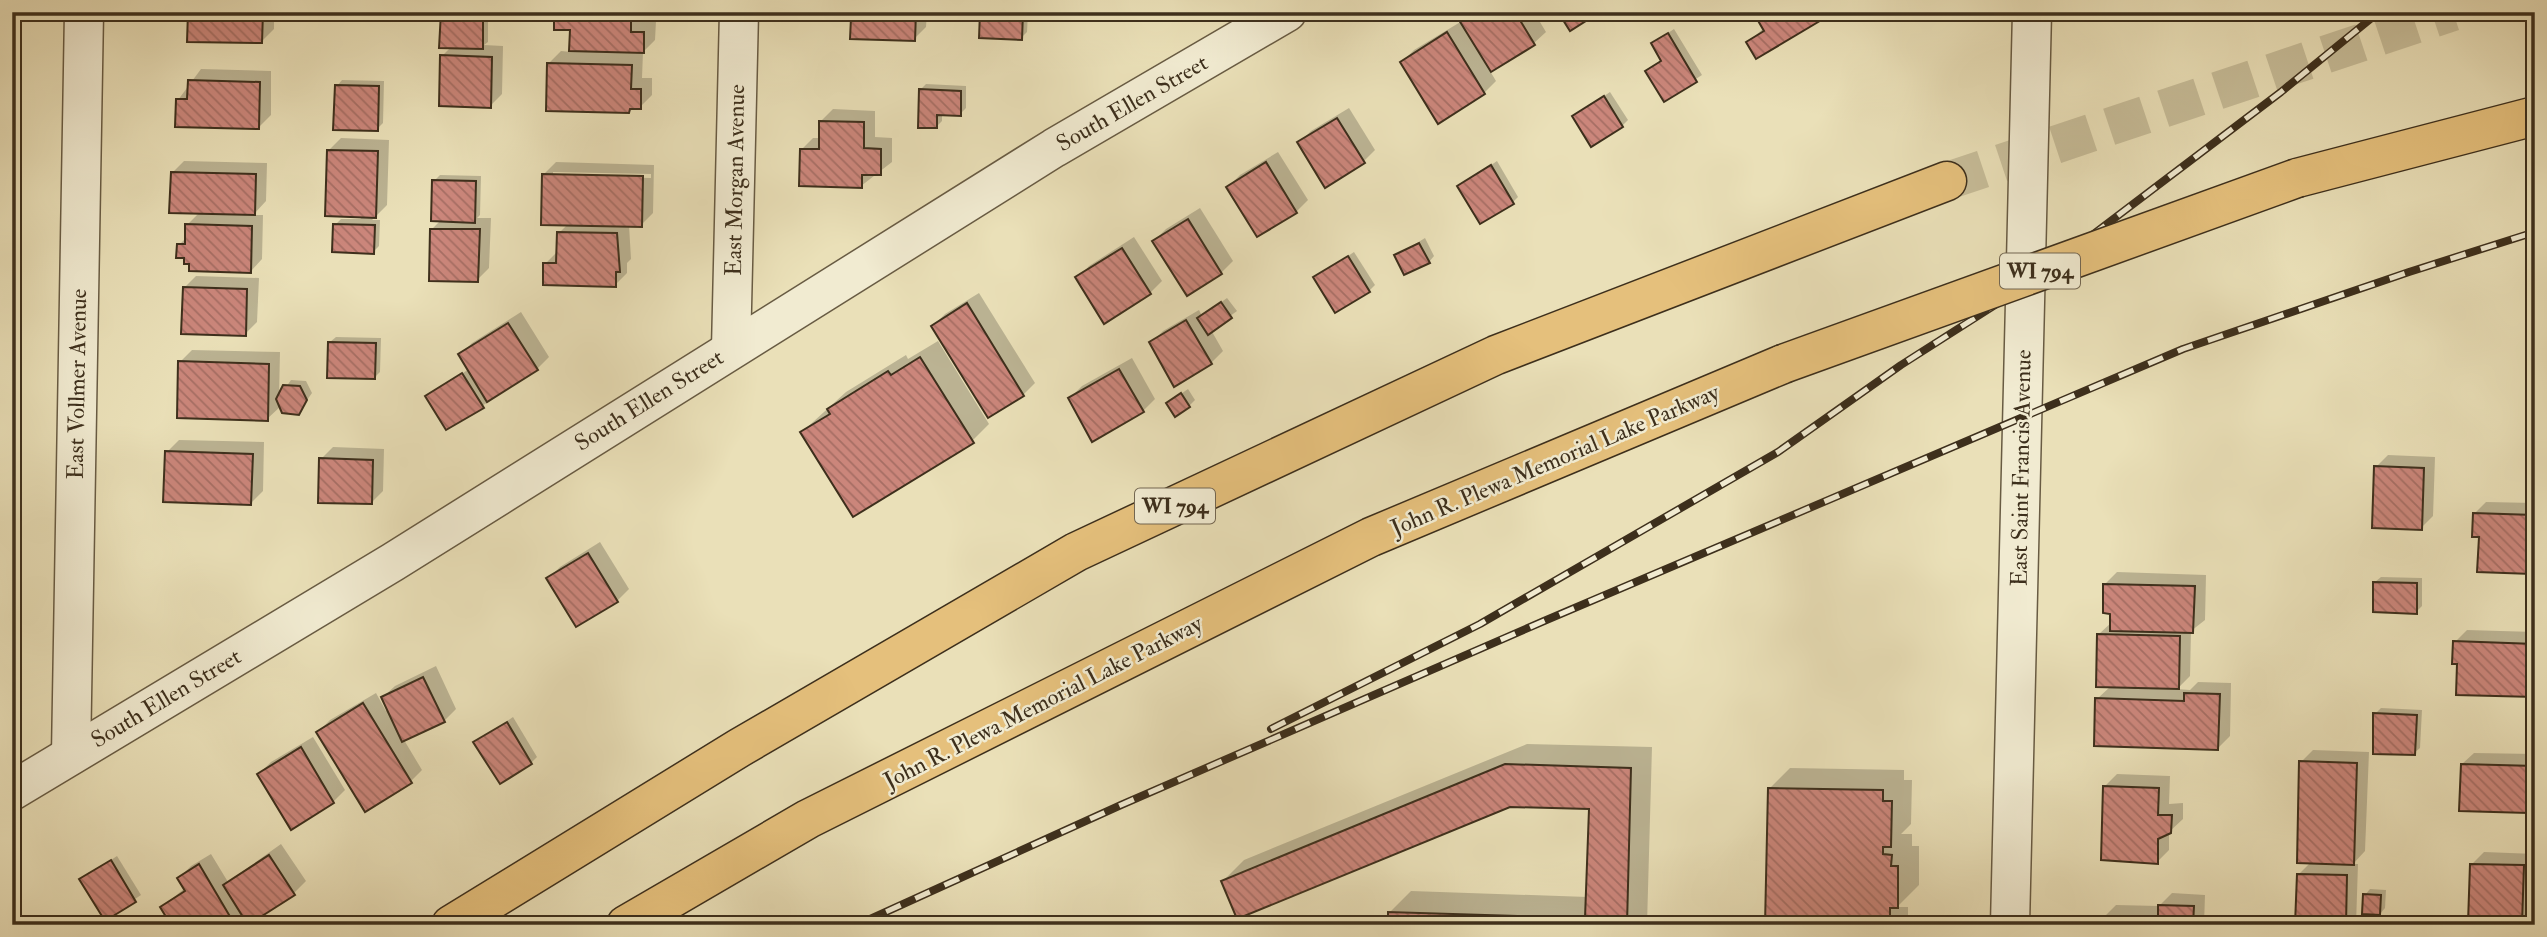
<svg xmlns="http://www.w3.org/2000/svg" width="2547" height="937" viewBox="0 0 2547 937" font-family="'IM FELL Double Pica',serif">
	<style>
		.shadow { fill: #0003; fill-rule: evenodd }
		.building { fill: url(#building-back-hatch); stroke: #3d2f1c; stroke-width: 2 }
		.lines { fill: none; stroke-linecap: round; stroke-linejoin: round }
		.primary-tunnel { stroke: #c7bd99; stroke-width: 38; stroke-dasharray: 38 19; stroke-linecap: butt }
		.minor-casing { stroke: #685b43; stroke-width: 41 }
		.primary-casing { stroke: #3d2f1c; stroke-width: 41 }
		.minor { stroke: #f1ebd1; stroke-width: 38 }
		.primary { stroke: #e5c07c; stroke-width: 38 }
		.rail-casing { stroke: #3d2f1c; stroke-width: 8 }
		.rail { stroke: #f1ebd1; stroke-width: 5; stroke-dasharray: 16; stroke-linecap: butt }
		.primary-bridge-casing { stroke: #3d2f1c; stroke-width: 41; stroke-linecap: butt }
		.primary-bridge { stroke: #e5c07c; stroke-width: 38 }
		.labels { text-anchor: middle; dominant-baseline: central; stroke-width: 5; stroke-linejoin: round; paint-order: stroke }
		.shield { fill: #f1ebd1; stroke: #736752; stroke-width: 2 }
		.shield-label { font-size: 21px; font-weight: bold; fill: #3d2f1c }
		.street-label { font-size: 23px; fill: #3d2f1c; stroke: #f1ebd1 }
	</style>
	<defs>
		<pattern id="building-back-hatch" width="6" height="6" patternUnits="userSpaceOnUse" patternTransform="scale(1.75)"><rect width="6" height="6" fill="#cb867b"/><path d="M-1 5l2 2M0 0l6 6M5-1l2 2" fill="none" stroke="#a66e64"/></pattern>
	</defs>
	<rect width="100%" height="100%" fill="#eae0b8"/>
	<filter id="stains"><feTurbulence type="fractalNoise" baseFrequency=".00286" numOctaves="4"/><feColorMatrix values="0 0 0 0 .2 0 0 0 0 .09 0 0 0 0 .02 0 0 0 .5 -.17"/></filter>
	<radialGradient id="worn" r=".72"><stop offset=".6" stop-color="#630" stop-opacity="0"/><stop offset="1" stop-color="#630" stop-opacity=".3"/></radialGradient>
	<g class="shadow">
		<path d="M12,12h2l-2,22z"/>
		<path d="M189,12h85v17l-12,12z"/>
		<path d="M442,12h46v30l-4,3 19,1 -1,48 -12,12 -48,-50 9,-9z"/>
		<path d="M558,12h84v9h14l-1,19 -12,12 -1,26h10v17l-12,12 -11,4 -80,-48 12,-12 10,1 1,-24z"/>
		<path d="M845,12h82l-1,15 -12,12z"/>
		<path d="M982,12h46l-1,20 -6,6z"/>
		<path d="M1457,12h77l12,20 -12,11 -44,28 6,10 -12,12 -82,-31 12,-12 48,-29z"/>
		<path d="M1832,12l-84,30 16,-14z"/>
		<path d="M1674,29l28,46 -37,24 -18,-28 16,-12 -10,-16z"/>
		<path d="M12,66h2l-2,40z"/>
		<path d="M201,69l70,2v44l-12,12 -81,-27z"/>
		<path d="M342,80l42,1 -1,42 -6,6 -40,-43z"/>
		<path d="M926,84l40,2v22l-6,6h-18v7l-6,6 -16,-37z"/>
		<path d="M1610,92l18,28 -6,6 -47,-10z"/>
		<path d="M1349,108l26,42 -12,12 -64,-19 12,-12z"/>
		<path d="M833,109l42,2v26l17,1v24l-31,24 -60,-36 12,-12h8v-17z"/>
		<path d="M341,138l48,2 -2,65 -15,15h8l-1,26 -6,6 -38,-27 6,-6h20l-32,-69z"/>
		<path d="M1278,152l30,48 -12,12 -68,-25 12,-12z"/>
		<path d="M184,161l83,2 -1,38 -13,14h10l-1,44 -11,12 -60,-9 -12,-17 8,-8v-12l13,-13 -28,-39z"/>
		<path d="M1497,161l21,36 -5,5 -53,-16z"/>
		<path d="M556,162l98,3 -1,48 -12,12h-12l2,34 -4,4v10l-12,12 -70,-21 12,-12 2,-19 9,-9 -24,-50zM553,172l98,2v4l-98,-2z"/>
		<path d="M440,175l41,1 -1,39 -3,3h14l-2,50 -12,12 -45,-51 9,-9 -7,-39z"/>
		<path d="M1200,208l33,53 -12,12 -67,-32 12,-12z"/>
		<path d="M1134,237l28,44 -12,12 -72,-15 11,-12z"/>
		<path d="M1425,238l9,18 -5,6 -33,-6z"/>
		<path d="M1354,252l21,33 -6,6 -54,-13z"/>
		<path d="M196,276l63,2 -2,44 -12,12 -61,-46z"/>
		<path d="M979,293l56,90 -12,12 -90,-69 12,-12z"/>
		<path d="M1227,298l10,13 -26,19 12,21 -12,12 -37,22 -23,-42 12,-12 36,-21 3,6z"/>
		<path d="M521,312l28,45 -12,12 -55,37 -54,-10 41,-27 -9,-14 12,-12z"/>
		<path d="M336,337l45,1 -1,34 -5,5 -45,-35z"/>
		<path d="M938,341l51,83 -17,17 -170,-9 44,-40 60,-37 2,4z"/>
		<path d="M192,350l88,2 -1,45 12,-17 15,1 6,12 -14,20 -17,-7 -14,13 -87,-57z"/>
		<path d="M1132,358l23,41 -12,12 -73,-13 12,-12z"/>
		<path d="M1188,389l7,11 -6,6 -21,-3z"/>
		<path d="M179,440l85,2 -1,49 -12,12 -84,-51z"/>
		<path d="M333,447l51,2 -1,42 -12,12 -50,-44z"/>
		<path d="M2388,455l47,2 -2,59 -12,12 -45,-61z"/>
		<path d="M2486,502l49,1v66l-4,3 -57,-58z"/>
		<path d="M600,542l29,47 -12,12 -69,-22 12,-12z"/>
		<path d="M2117,572l89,3 -1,45 -14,11 -1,45 -13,13 13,1 8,-8 33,1 -1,53 -12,12 -121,-49 14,-13 -12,-52 13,-12 -7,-38z"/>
		<path d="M2381,577l41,1v28l-6,6 -41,-30z"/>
		<path d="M2467,630l68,2v64l-80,-54z"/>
		<path d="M436,666l20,43 -12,12 -40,19 18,30 -12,12 -92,-50 12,-12 46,-27 10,18 3,-2 -6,-12 12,-11z"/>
		<path d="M2381,708l41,2 -2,38 -6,5 -39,-39z"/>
		<path d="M513,717l24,40 -6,6 -55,-21z"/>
		<path d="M313,737l32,53 -12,12 -74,-28 12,-12z"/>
		<path d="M1527,744l125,3 -5,178h-257v-13l21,-21 177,6 2,-90 -80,-2 -287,76 21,-21z"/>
		<path d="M2313,750l56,2 -4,99 -12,13h5l-2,61h-59l2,-51 12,-12 -10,-100z"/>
		<path d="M2474,753l61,1v50l-8,7 -65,-47z"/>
		<path d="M1790,768l114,2v10h8l-1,44 -10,10h11v12h7v39l-22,22h11v18h-141l2,-136z"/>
		<path d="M2117,774l53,2 -1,28 14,-1v16l-14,13v18l-12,12 -52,-76z"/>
		<path d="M281,844l25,37 -12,12 -52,32h-69l-11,-18 23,-19 -6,-10 12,-12 20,-12 17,28z"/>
		<path d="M2484,852l51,2 -1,56 -12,12 -50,-58z"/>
		<path d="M117,856l24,39 -36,24 -24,-39z"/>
		<path d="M2370,889l16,1 -1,18 -5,6 -15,-19z"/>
		<path d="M2172,893l33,2 -1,30h-100v-8l12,-12 43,1z"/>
	</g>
	<g class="building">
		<path d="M188,12h75l-1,31 -75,-1z"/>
		<path d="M441,12h42v37l-44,-1z"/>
		<path d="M843,12h73l-1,29 -65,-2 1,-21h-8z"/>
		<path d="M980,12h43l-1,28 -43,-2z"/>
		<path d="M1454,12h61l20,33 -44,27z"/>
		<path d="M1558,12h42l-30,19z"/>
		<path d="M1835,12l-79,47 -10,-17 18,-11 -11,-19z"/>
		<path d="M554,13l77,2v17h13v21l-75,-2 1,-21h-16z"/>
		<path d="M1447,32l38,62 -47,30 -38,-62z"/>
		<path d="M1668,33l29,49 -33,20 -19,-31 16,-10 -10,-18z"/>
		<path d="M440,55l52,2 -1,51 -52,-2z"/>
		<path d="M547,63l85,2 -1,24h10v20h-11l-1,4 -83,-2z"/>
		<path d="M188,80l72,2 -1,47 -84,-2 1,-28h11z"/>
		<path d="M335,85l44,1 -1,45 -45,-1z"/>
		<path d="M919,89l42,2v25l-24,-1v13h-19z"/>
		<path d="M1604,96l19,31 -32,20 -19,-31z"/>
		<path d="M1337,118l28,45 -40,25 -28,-46z"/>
		<path d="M819,121l45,1v26l17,1v26h-19v13l-63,-2 1,-37h19z"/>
		<path d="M327,150l51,1 -2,67 -51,-2z"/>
		<path d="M1266,162l31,51 -40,24 -31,-50z"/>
		<path d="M1491,165l23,39 -34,20 -23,-38z"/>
		<path d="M171,172l85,2 -1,41 -86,-2z"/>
		<path d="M542,174l101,2 -1,51 -101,-2z"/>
		<path d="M432,180l44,1 -1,42 -44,-2z"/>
		<path d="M1188,219l34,55 -35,22 -35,-55z"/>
		<path d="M185,224l67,2 -1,47 -62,-2v-7h-5v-6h-8l1,-14h8z"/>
		<path d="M333,224l42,1 -1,29 -42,-2z"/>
		<path d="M430,229h50l-2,53 -49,-1z"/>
		<path d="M557,232l60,1 3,39h-4v15l-73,-2v-22h13z"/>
		<path d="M1419,243l11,20 -26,12 -10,-20z"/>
		<path d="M1122,248l29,46 -47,30 -29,-47z"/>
		<path d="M1348,256l22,36 -35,21 -22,-36z"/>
		<path d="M183,287l64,2 -1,47 -65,-2z"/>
		<path d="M1221,302l11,16 -24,17 -11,-17z"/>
		<path d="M967,303l57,93 -36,22 -57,-92z"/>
		<path d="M1186,320l26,44 -38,23 -25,-45z"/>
		<path d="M508,323l30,47 -51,32 -29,-48z"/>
		<path d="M328,342l48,1 -1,36 -48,-1z"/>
		<path d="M920,357l54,86 -121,74 -53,-85 30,-18 -3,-5 61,-38 3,4z"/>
		<path d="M178,361l91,3 -1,57 -91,-3z"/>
		<path d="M1119,369l25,43 -52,30 -24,-44z"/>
		<path d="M462,373l22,35 -38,22 -21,-34z"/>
		<path d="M283,385l17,1 7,14 -8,15 -17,-2 -6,-14z"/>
		<path d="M1181,393l9,14 -15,10 -9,-14z"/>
		<path d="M165,451l88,3 -2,51 -88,-3z"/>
		<path d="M319,458l54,2 -1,44 -54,-1z"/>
		<path d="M2374,466l50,2 -2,62 -50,-2z"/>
		<path d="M2473,513l61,2 -2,59 -55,-2 2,-35h-7z"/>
		<path d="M588,553l30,49 -42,25 -30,-49z"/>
		<path d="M2373,582l44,1v31l-44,-2z"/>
		<path d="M2103,584l92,2 -2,47 -83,-2v-17l-7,-1z"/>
		<path d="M2097,634l83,2 -1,53 -83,-2z"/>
		<path d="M2453,641l82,3v53l-79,-2 1,-31h-5z"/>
		<path d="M423,677l22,45 -43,20 -21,-45z"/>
		<path d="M2184,693l36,1 -2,56 -124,-4 1,-48 89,3z"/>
		<path d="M363,703l49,80 -47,29 -49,-80z"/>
		<path d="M2373,713l44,2 -2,40 -42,-1z"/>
		<path d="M507,722l25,42 -32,20 -27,-42z"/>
		<path d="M301,747l33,56 -43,27 -34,-56z"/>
		<path d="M2299,761l58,2 -3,102 -57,-2z"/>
		<path d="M1505,764l126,4 -4,157h-239v-13l197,6 4,-109 -79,-2 -273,112 -16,-38z"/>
		<path d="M2461,764l74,2v25l-7,-1v23l-69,-2z"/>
		<path d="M2103,786l56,2 -1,27h14l-1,18 -13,6v25l-57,-4z"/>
		<path d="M1768,788l115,2v11h9l-1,46h-8v7l9,1 -1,11h7v42h-8v9h-11v8h-114z"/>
		<path d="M269,855l26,40 -47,30 -25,-40z"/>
		<path d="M111,860l25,42 -31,19 -26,-42z"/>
		<path d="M199,864l36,61h-64l-11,-18 25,-16 -8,-13z"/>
		<path d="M2470,864l54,1 -2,59 -54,-1z"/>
		<path d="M2297,874l50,1 -1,50h-51z"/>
		<path d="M2363,894l18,1 -1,20 -18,-1z"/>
		<path d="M2158,905l36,1 -1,19h-91v-9l56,2z"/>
	</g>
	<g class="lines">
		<path class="primary-tunnel" d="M1947,181l506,-169"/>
		<g class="minor-casing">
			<g id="minor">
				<path d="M731,349l8,-337"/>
				<path d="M71,755l13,-743"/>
				<path d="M12,791l381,-229 661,-414 233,-136"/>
				<path d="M2010,925l22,-913"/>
			</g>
		</g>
		<g class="primary-casing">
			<g id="primary">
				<path d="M2297,178l238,-62"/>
				<path d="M451,925l288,-177 337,-196 420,-197 451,-174"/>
				<path d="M626,925l182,-106 563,-282 412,-173"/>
			</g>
		</g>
		<use href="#minor" class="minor"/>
		<use href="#primary" class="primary"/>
		<g class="rail-casing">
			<g id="rail">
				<path d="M1271,729l209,-105 298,-172 123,-87 124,-79 256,-194 98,-80"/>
				<path d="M857,925l264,-120 423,-184 639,-272 226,-77 126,-40"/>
			</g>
		</g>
		<use href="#rail" class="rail"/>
		<g class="primary-bridge-casing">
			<path id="primary-bridge" d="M1783,364l514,-186"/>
		</g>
		<use href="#primary-bridge" class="primary-bridge"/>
	</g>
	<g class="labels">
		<g class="shield">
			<rect x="2000" y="253.5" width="80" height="35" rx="5"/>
			<rect x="1135" y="488.5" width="80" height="35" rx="5"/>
		</g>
		<g class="shield-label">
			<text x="2040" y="271">WI 794</text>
			<text x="1175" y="506">WI 794</text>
		</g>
		<g class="street-label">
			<text transform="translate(1132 103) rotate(-30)">South Ellen Street</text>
			<text transform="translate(735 180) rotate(-89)">East Morgan Avenue</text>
			<text transform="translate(77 384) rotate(-89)">East Vollmer Avenue</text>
			<text transform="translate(649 400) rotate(-32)">South Ellen Street</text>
			<text transform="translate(1555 460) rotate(-23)">John R. Plewa Memorial Lake Parkway</text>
			<text transform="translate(2021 468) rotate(-89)">East Saint Francis Avenue</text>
			<text transform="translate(166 698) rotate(-31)">South Ellen Street</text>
			<text transform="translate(1043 702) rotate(-27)">John R. Plewa Memorial Lake Parkway</text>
		</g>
	</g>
	<rect width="2547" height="937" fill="none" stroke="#eae0b8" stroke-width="42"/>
	<rect x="14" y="14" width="2519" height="909" fill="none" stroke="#3d2f1c" stroke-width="3.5"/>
	<rect x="21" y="21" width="2505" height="895" fill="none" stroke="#3d2f1c" stroke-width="2"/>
	<rect width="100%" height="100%" filter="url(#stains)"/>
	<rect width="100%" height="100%" fill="url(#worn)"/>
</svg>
